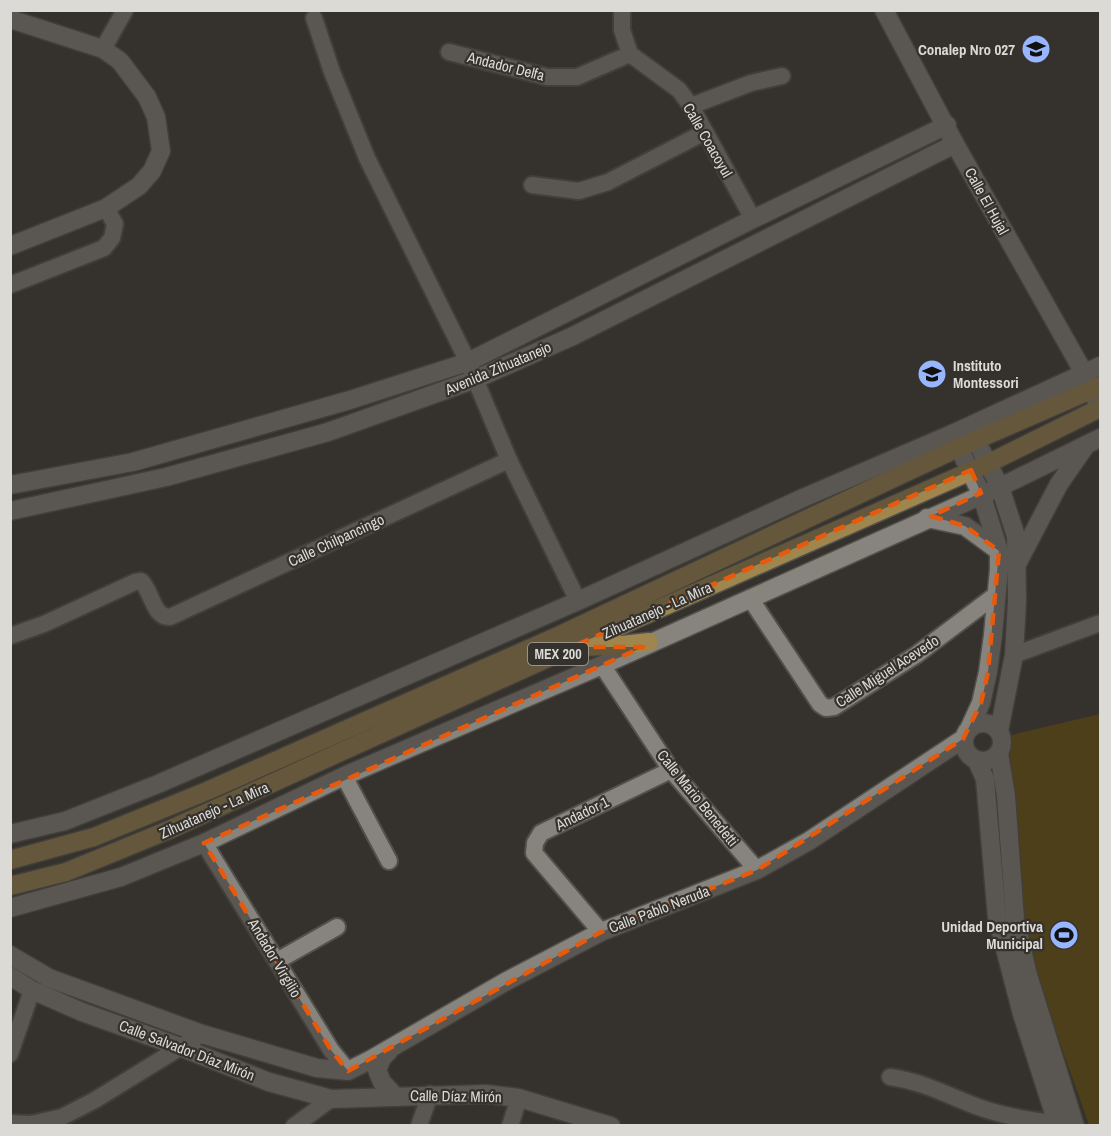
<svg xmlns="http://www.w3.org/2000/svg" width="1111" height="1136" viewBox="0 0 1111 1136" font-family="'Archivo Narrow',sans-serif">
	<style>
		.green { fill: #6a5003 }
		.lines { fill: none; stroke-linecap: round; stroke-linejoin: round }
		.minor-casing { stroke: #52504b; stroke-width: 20 }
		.tertiary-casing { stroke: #52504b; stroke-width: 21 }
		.secondary-casing { stroke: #52504b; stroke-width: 21 }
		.trunk-casing { stroke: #52504b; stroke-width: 21 }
		.minor { stroke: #87847d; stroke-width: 16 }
		.tertiary { stroke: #87847d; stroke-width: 18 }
		.secondary { stroke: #87847d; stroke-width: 18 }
		.trunk { stroke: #9e864e; stroke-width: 18 }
		.marked { fill: none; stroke: #e8590c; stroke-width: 4.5; stroke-dasharray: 12 8; stroke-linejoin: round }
		.labels { text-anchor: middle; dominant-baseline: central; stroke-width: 4.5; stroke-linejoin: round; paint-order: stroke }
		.shield { fill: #35322d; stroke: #aaa8a4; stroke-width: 1.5 }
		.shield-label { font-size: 14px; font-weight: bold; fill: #dcdad7 }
		.poi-label { font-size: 15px; font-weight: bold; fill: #dcdad7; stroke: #35322d; text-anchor: end }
		.street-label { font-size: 15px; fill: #dcdad7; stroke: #35322d }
	</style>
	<rect width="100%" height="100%" fill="#35322d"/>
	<path class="green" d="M1100,714v411h-11l-57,-162 -9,-57 -7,-107 -9,-63z"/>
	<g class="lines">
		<g class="minor-casing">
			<g id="minor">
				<path d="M622,10v20l8,24 49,36 12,16 62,113"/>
				<path d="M314,18l18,54 35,86 101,204 41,98 69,141"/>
				<path d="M103,49l22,-39"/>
				<path d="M449,52l98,25h30l53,-23"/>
				<path d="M691,106l60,-23 31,-7"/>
				<path d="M532,185l47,6 29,-9 97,-50"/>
				<path d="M10,285l94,-37 8,-10 3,-14 -9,-16"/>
				<path d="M750,598l70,106 6,4 8,-1 82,-52 81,-61"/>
				<path d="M10,636l34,-12 91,-42 6,-1c11,10 12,37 29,36l339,-157"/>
				<path d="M1014,655l86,-32"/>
				<path d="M602,665l69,105 86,100"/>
				<path d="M344,776l45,85"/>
				<path d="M204,843l127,207 17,21"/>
				<path d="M601,932l-67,-79 1,-10 6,-10 130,-63"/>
				<path d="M277,961l60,-34"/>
				<path d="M10,1054l22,-64"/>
				<path d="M890,1077c30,4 55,17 83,28 25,10 69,19 95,17"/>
				<path d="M10,1123l21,1 31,-7 33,-17 107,-66"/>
				<path d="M294,1126l37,-27"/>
				<path d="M419,1126l11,-32"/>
				<path d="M510,1126l9,-28"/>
			</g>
		</g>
		<g class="tertiary-casing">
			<g id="tertiary">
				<path d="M884,10l71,134 129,229 16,36"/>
				<path d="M10,19l93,30 17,12 27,36 9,20 5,34 -9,20 -13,15 -33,22 -96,38"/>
				<path d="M10,485l123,-23 217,-62 118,-38 285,-143 194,-94"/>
				<path d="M10,511l156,-34 162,-45 148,-53 97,-43 382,-192"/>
				<path d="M10,955l39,23 153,56 115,34 31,3 22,-11 135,-78 96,-50 156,-62 52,-29 154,-102"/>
				<path d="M10,976l22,14 50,22 98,35 89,35 62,17 155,-5 33,4 92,28"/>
				<path d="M389,1051l-7,7 -5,12 5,12 13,14"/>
			</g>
		</g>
		<g class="secondary-casing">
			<g id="secondary">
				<path d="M969,427l31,60 16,49 1,65 -3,54 -15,76"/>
				<path d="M952,434l29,59 18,58v18l-6,66 -5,37 -7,31 -11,24"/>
				<path d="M927,518l38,8 34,25"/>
				<path d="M1017,564l42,-80 25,-36"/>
				<circle cx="983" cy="742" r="19"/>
				<path d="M999,753l7,43 9,123 13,56 47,151"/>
				<path d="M977,761l8,18 12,139 25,96 36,112"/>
				<path d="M10,834l55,-13 93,-37 420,-183 225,-103 149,-64 148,-68"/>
				<path d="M10,908l111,-31 83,-34 140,-67 258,-111 398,-178 100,-49"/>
			</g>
		</g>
		<g class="trunk-casing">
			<g id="trunk">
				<path d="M580,647l33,-1 36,-4"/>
				<path d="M10,860l84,-23 113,-46 353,-156 400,-188 140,-61"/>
				<path d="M10,886l56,-14 105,-43 401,-182 417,-184 111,-55"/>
			</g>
		</g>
		<use href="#minor" class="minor"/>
		<use href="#tertiary" class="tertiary"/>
		<use href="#secondary" class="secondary"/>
		<use href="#trunk" class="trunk"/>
	</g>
	<path d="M0 0H1111V1136H0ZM971,470l10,23 -50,23 34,10 34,25 -11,121 -7,31 -18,36 -206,131 -156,62 -253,139 -17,-21 -127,-207 439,-196h-71z" fill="#35322d" fill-opacity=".55" fill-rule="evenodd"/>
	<path class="marked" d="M971,470l10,23 -50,23 34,10 34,25 -11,121 -7,31 -18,36 -206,131 -156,62 -253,139 -17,-21 -127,-207 439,-196h-71z"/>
	<defs>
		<g id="school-disc" transform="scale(1.5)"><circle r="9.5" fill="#97b6fd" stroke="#35322d"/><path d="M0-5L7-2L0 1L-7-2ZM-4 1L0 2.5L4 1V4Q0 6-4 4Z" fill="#111"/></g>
		<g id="stadium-disc" transform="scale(1.5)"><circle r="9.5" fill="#97b6fd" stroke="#35322d"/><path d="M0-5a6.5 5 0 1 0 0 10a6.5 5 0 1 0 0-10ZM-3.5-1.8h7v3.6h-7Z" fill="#111"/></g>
	</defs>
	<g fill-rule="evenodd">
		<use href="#school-disc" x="1036" y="49"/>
		<use href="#school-disc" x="932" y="374"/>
		<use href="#stadium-disc" x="1064" y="935"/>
	</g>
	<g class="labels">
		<rect class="shield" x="528" y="643" width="60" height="22" rx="4.5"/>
		<g class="shield-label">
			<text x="558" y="654">MEX 200</text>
		</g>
		<g class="poi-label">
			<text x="1015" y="49">Conalep Nro 027</text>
			<text x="953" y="365" text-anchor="start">Instituto<tspan x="953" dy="17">Montessori</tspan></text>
			<text x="1043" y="926">Unidad Deportiva<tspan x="1043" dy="17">Municipal</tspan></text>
		</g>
		<g class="street-label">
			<text transform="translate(506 66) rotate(14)">Andador Delfa</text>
			<text transform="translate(708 140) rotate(60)">Calle Coacoyul</text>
			<text transform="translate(987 201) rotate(61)">Calle El Hujal</text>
			<text transform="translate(498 368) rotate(-23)">Avenida Zihuatanejo</text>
			<text transform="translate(336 540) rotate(-25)">Calle Chilpancingo</text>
			<text transform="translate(657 610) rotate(-24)">Zihuatanejo - La Mira</text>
			<text transform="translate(887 671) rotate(-33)">Calle Miguel Acevedo</text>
			<text transform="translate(698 798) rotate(51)">Calle Mario Benedetti</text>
			<text transform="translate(214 810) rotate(-24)">Zihuatanejo - La Mira</text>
			<text transform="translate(582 813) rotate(-26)">Andador 1</text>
			<text transform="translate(659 909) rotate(-21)">Calle Pablo Neruda</text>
			<text transform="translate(275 958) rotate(59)">Andador Virgilio</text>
			<text transform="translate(187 1050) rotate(21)">Calle Salvador Díaz Mirón</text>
			<text transform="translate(456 1096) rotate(1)">Calle Díaz Mirón</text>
		</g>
	</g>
	<rect width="1111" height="1136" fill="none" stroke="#dcdad7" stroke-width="24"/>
</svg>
